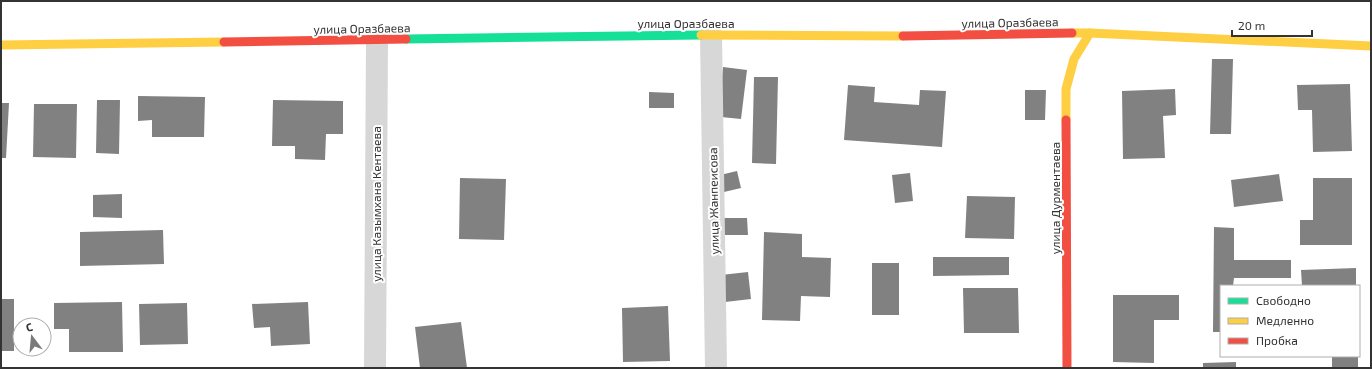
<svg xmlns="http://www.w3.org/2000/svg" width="1372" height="369" viewBox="0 0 1372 369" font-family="'Exo 2',sans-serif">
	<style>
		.building { fill: #818181 }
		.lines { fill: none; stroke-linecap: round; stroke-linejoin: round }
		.street { stroke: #d7d7d7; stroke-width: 22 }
		.fast { stroke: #16e098; stroke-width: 9 }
		.slow { stroke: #ffcf43; stroke-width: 9 }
		.jam { stroke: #f24e42; stroke-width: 9 }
		.labels { text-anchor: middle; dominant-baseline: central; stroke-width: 4; stroke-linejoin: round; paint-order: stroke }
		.street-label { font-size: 12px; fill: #333; stroke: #fff }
	</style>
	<rect width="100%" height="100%" fill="#fff"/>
	<g class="building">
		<path d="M1212,59h21l-2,75h-21z"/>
		<path d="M723,67l24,3 -6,49 -20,-2 2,-19h-3z"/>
		<path d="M754,77h24l-2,87 -24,-1z"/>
		<path d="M1350,84l2,67 -39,1 -1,-42h-14l-1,-25z"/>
		<path d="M848,85l27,2 -1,15 45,3 1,-15 26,1 -4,56 -98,-7z"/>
		<path d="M1175,89l1,26 -13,1 2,42 -42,1 -1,-68z"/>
		<path d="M1025,90h21l-1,30h-20z"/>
		<path d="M649,92l25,1v15h-25z"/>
		<path d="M138,96l67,1 -1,40h-52v-17l-14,1z"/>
		<path d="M97,100h23l-1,54 -23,-1z"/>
		<path d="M273,100l70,1v33h-17l-1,26 -30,-1v-13h-23z"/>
		<path d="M1,103h8l-3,55h-5z"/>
		<path d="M34,104h43l-1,54 -43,-1z"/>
		<path d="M737,171l4,17 -17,4 -4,-17z"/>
		<path d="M910,173l3,28 -18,2 -3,-28z"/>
		<path d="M1279,174l4,27 -49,6 -3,-27z"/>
		<path d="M460,178l46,1 -2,61 -45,-1z"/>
		<path d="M1313,178h39v67h-52v-25h13z"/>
		<path d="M122,194v24l-29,-1v-22z"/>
		<path d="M967,196l48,1 -1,42 -49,-1z"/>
		<path d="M723,218h24l1,17h-24z"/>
		<path d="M1214,227l20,1v32h57v18h-57l-1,8h-12v46h-8z"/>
		<path d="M163,230l1,34 -84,2v-34z"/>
		<path d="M764,232l38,2v23l29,1 -1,39 -29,-1 -1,25 -38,-1z"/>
		<path d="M933,257h76v18l-76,1z"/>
		<rect x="872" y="263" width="27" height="52"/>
		<path d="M1356,268v18h-54l-1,-16z"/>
		<path d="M748,272l3,27 -26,3 -4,-27z"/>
		<path d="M963,288h55l1,45h-55z"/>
		<path d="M1113,295h66v25h-25v43l-41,-1z"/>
		<rect x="1" y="299" width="13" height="52"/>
		<path d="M122,302l1,50h-54v-23h-15v-26z"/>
		<path d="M308,302l2,42 -39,2 -1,-19 -16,1 -2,-24z"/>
		<path d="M187,303l1,41 -48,1 -1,-41z"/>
		<path d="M668,306l2,55 -47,1 -1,-54z"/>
		<path d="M461,322l6,46h-47l-5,-41z"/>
		<rect x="1332" y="356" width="26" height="12"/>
		<path d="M1236,362v6h-33v-5z"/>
	</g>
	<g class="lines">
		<g class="street">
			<path d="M711,35l5,333"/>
			<path d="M375,368l2,-328"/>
		</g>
		<path class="fast" d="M406,39l295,-4"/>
		<g class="slow">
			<path d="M1072,33h18l281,13"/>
			<path d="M701,35l202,1"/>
			<path d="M1,45l223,-3"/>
			<path d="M1066,120v-31l8,-30 16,-26"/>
		</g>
		<g class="jam">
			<path d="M903,36l169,-3"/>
			<path d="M224,42l182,-3"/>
			<path d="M1066,120l1,248"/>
		</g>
	</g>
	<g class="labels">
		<g class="street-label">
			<text transform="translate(1010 22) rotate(-1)">улица Оразбаева</text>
			<text x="686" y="23">улица Оразбаева</text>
			<text transform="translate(362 28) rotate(-1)">улица Оразбаева</text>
			<text transform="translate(1055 198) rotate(-90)">улица Дурментаева</text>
			<text transform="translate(713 201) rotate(-91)">улица Жанпеисова</text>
			<text transform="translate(376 204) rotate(-90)">улица Казымхана Кентаева</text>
		</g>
	</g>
	<rect width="1372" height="369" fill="none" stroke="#333333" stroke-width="4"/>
	<rect x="1220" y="285" width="140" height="72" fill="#ffffff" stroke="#adadad"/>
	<rect x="1228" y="298" width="20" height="6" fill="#16e098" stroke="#adadad"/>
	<text x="1256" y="305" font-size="12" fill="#333333">Свободно</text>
	<rect x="1228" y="318" width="20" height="6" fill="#ffcf43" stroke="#adadad"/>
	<text x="1256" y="325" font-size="12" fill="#333333">Медленно</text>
	<rect x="1228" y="338" width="20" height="6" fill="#f24e42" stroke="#adadad"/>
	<text x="1256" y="345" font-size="12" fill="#333333">Пробка</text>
	<g transform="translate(32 337) rotate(344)"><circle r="19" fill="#ffffff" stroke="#adadad"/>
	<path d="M0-3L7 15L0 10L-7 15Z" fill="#7a7a7a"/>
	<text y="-6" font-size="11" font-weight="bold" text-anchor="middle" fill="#333333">С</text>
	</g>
	<path d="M1232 30v6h80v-6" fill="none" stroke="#333333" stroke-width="2"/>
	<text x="1238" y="30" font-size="12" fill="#333333" stroke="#ffffff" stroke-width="3" paint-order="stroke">20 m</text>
</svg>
